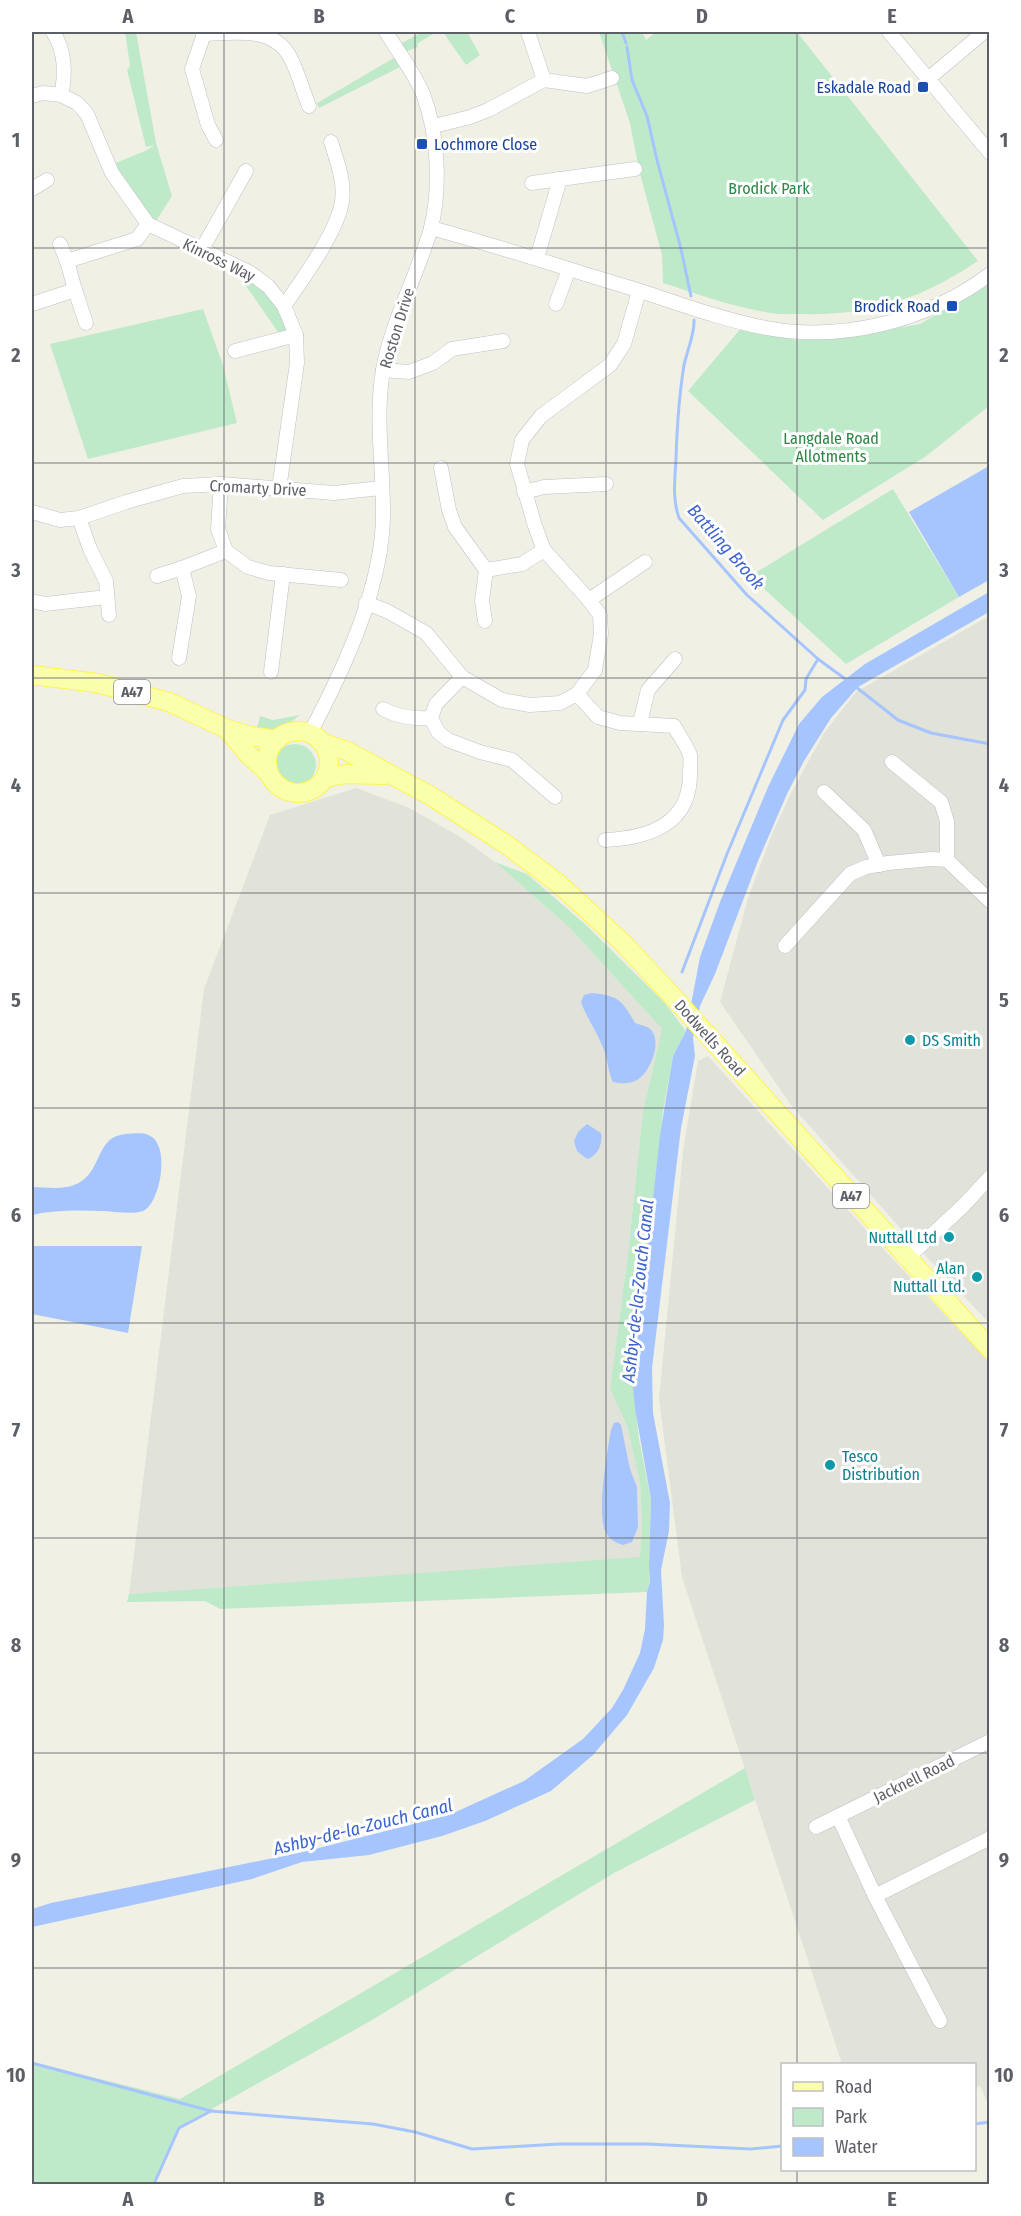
<svg xmlns="http://www.w3.org/2000/svg" width="1021" height="2216" viewBox="0 0 1021 2216" font-family="'Fira Sans Condensed',sans-serif">
	<style>
		.industrial { fill: #e1e2d9 }
		.green { fill: #bfeac9 }
		.water { fill: #a6c5ff }
		.lines { fill: none; stroke-linecap: round; stroke-linejoin: round }
		.stream { stroke: #a6c5ff; stroke-width: 3 }
		.minor-casing { stroke: #bfc0c7; stroke-width: 15 }
		.major-casing { stroke: #fef450; stroke-width: 20 }
		.minor { stroke: #fff; stroke-width: 14 }
		.major { stroke: #faffab; stroke-width: 18 }
		.grid { fill: none; stroke: #5d5f67; stroke-width: 1.5; stroke-opacity: 0.55 }
		.transit-dot { fill: #1a4fb4; stroke: #fff; stroke-width: 2 }
		.culture-dot { fill: #0f9aa8; stroke: #fff; stroke-width: 2 }
		.labels { text-anchor: middle; dominant-baseline: central; stroke-width: 6; stroke-linejoin: round; paint-order: stroke }
		.shield { fill: #fff; stroke: #8e8f95; stroke-width: 1.5 }
		.shield-label { font-size: 15px; font-weight: bold; fill: #5d5f67 }
		.transit-label { font-size: 16px; fill: #164399; stroke: #fff; text-anchor: end }
		.park-label { font-size: 16px; fill: #2d8644; stroke: #fff }
		.street-label { font-size: 16px; fill: #5d5f67; stroke: #fff }
		.culture-label { font-size: 16px; fill: #0d838f; stroke: #fff; text-anchor: start }
		.water-label { font-size: 18px; font-style: italic; fill: #3d64cf; stroke: #fff }
		.neatline { fill: none; stroke: #5d5f67; stroke-width: 2 }
		.grid-label { font-size: 20px; text-anchor: middle; font-weight: bold; fill: #5d5f67 }
	</style>
	<rect width="100%" height="100%" fill="#f1f0e5"/>
	<g class="industrial">
		<path d="M989,616v707l-80,-85 -118,-133 -71,-103 28,-104 24,-64 19,-41 33,-60 32,-41z"/>
		<path d="M356,788l51,19 52,29 36,26 75,66 92,101 -19,82 -15,142 -18,136 17,37 13,57 2,41 -2,34 -511,36 75,-605 66,-174z"/>
		<path d="M708,1056l168,185 113,121v744l-9,-20 -5,2 -1,-24h-132l-160,-487 -23,-178 24,-248 15,-90z"/>
	</g>
	<g class="green">
		<path d="M125,32h11l20,111 16,53 -20,31 -44,-61 37,-15 10,-6 -9,2 -19,-77 3,-4z"/>
		<path d="M422,32h14l-19,12 1,3 -18,7 6,10 -87,44 -2,-5 82,-48 -4,-8z"/>
		<path d="M443,32h24l13,23 -14,10z"/>
		<path d="M599,32h43l4,8 10,-8h141l181,229c-57,38 -107,55 -177,53 -11,0 -25,1 -36,-2 -35,-6 -68,-18 -102,-29l-1,-28 -23,-85 -9,-47z"/>
		<path d="M230,263l38,23 26,50 -11,3z"/>
		<path d="M989,284v122l-64,51 -102,63 -135,-129 54,-64 54,13 36,-1 88,-15z"/>
		<path d="M203,309l20,56 14,58 -149,36 -38,-115z"/>
		<path d="M893,489l66,108 -113,67 -96,-88z"/>
		<path d="M300,715l-22,17 -22,1 4,-17 13,4z"/>
		<circle cx="295" cy="765" r="21"/>
		<path d="M495,862l32,12 60,52 77,76 22,29 -13,25 -10,55 -30,277 6,51 12,60 -2,68 1,15 -3,10 -427,17 -15,-8 -78,1 2,-8 511,-37 2,-33 -2,-41 -13,-57 -17,-37 18,-136 15,-142 19,-82 -92,-101z"/>
		<path d="M745,1768l10,32 -141,73 -247,150 -188,104 -25,57h-122v-122l148,37z"/>
	</g>
	<g class="water">
		<path d="M989,466v114l-30,17 -50,-85z"/>
		<path d="M989,592v20l-131,75 -27,31 -27,43 -17,33 -29,67 -43,113 -15,32 -7,32 2,18 -14,72 -29,240 1,45 17,90 -1,28 -8,39 3,56 -1,14 -9,28 -27,47 -34,40 -42,36 -66,30 -43,15 -73,19 -67,7 -50,17 -220,48v-18l19,-6 252,-51 146,-37 75,-34 59,-42 29,-31 11,-18 17,-37 5,-24 2,-37 3,-10 -1,-15 2,-68 -16,-90 -2,-21 1,-16 26,-237 13,-79 13,-25 14,-74 20,-55 48,-115 31,-63 23,-27 43,-33z"/>
		<path d="M592,993c27,3 30,7 43,30 5,2 11,3 14,5 15,11 1,45 -12,52 -8,4 -15,4 -24,2 -5,-10 -5,-21 -9,-32 -6,-17 -17,-31 -23,-48l3,-7z"/>
		<path d="M587,1124l14,9c2,10 -3,23 -14,26l-10,-8 -3,-10 4,-9z"/>
		<path d="M125,1134c6,0 17,-2 23,1 24,8 12,70 -5,76 -13,4 -30,0 -42,0 -23,-1 -47,-1 -69,4v-28c13,0 29,3 42,-2 24,-9 21,-33 37,-46 4,-3 9,-4 14,-5z"/>
		<path d="M32,1246h110l-14,87 -96,-19z"/>
		<path d="M618,1422l3,3 9,44 7,18 1,40 -6,15 -9,3c-8,-2 -15,-7 -18,-14 -8,-20 2,-78 6,-101l3,-7z"/>
	</g>
	<g class="lines">
		<g class="stream">
			<path d="M622,32l4,11"/>
			<path d="M627,47l5,33 15,36 10,44 24,89 10,47"/>
			<path d="M694,320c1,13 -7,31 -10,45 -5,31 -7,62 -8,93 -1,21 -4,40 3,60l68,77 71,64 30,22"/>
			<path d="M856,687l42,33 33,13 59,11"/>
			<path d="M682,972l45,-118 56,-134 22,-30 1,-11 12,-20"/>
			<path d="M32,2063l179,48"/>
			<path d="M974,2124l16,-2"/>
			<path d="M154,2184l25,-56 32,-17 162,13 42,8 57,17 87,-5h88l104,5 31,-3"/>
		</g>
		<g class="minor-casing">
			<g id="minor">
				<path d="M53,32c12,18 13,42 8,63"/>
				<path d="M202,32l2,2 -12,35 16,56 8,15"/>
				<path d="M528,32l16,48"/>
				<path d="M889,32l101,121"/>
				<path d="M204,34c33,-1 72,-9 88,27 7,15 11,30 17,45"/>
				<path d="M928,79l56,-47"/>
				<path d="M32,96l11,-3 18,2 16,8 10,11 25,59 36,51 101,48 19,14 16,20 12,29 1,28 -18,126"/>
				<path d="M434,126l36,-9 18,-7 56,-30 43,6 25,-8"/>
				<path d="M532,183l28,-4"/>
				<path d="M32,189l15,-9"/>
				<path d="M431,228c67,18 133,40 200,60 44,14 89,31 135,40 76,14 162,-7 224,-54"/>
				<path d="M60,244l7,17"/>
				<path d="M202,249l44,-78"/>
				<path d="M537,258l23,-79 75,-10"/>
				<path d="M75,290l11,33"/>
				<path d="M32,304l43,-14 -8,-29 70,-22 11,-15"/>
				<path d="M556,304l13,-35"/>
				<path d="M284,306c18,-26 54,-75 58,-105 3,-19 -5,-40 -11,-59"/>
				<path d="M235,351l61,-16"/>
				<path d="M383,370l26,2 24,-9 19,-14 51,-8"/>
				<path d="M441,468l8,42 6,17 31,43 36,-6 22,-14"/>
				<path d="M221,484l-3,45 8,22 22,16 21,6 72,7"/>
				<path d="M524,492l20,-5 62,-3"/>
				<path d="M32,512l28,8 19,-2 47,-16 57,-16 38,-2 113,9 47,-5"/>
				<path d="M79,518l11,31 16,32 3,34"/>
				<path d="M157,576l25,-8"/>
				<path d="M589,600l56,-38"/>
				<path d="M32,601l13,3 62,-7"/>
				<path d="M366,603l21,8 39,22 36,44 40,23 28,5 30,-2 17,-9 18,-24 6,-36 -1,-19 -11,-15 -45,-50 -9,-24 -18,-62 5,-24 19,-24 69,-51 14,-21 15,-53"/>
				<path d="M485,621l-3,-20 4,-31"/>
				<path d="M179,658l10,-62 -7,-28 44,-17"/>
				<path d="M271,672l12,-98"/>
				<path d="M462,677l-26,27 -5,14 7,14 10,8 32,12 32,8 43,37"/>
				<path d="M577,694l21,23 22,6 54,3c5,9 13,20 16,29 1,6 0,14 0,19 0,51 -42,64 -85,66"/>
				<path d="M383,709c15,8 31,10 48,9"/>
				<path d="M640,723l8,-33 27,-31"/>
				<path d="M310,733c34,-64 74,-149 73,-222 0,-48 -8,-93 0,-141 6,-34 20,-66 33,-99 5,-14 11,-28 15,-43 10,-41 7,-95 -8,-134 -9,-22 -25,-42 -37,-62"/>
				<path d="M892,762l49,40 6,19v39"/>
				<path d="M824,792l40,38 15,35"/>
				<path d="M785,946l65,-72 16,-7 22,-4 43,-4 16,1 43,41"/>
				<path d="M906,1259l57,-53 27,-29"/>
				<path d="M838,1816l37,80 65,125"/>
				<path d="M816,1827l174,-86"/>
				<path d="M875,1896l115,-58"/>
			</g>
		</g>
		<g class="major-casing">
			<g id="major">
				<path d="M32,675l65,8 72,19 58,27 24,7 26,4"/>
				<path d="M227,729l21,25 21,20"/>
				<circle cx="298" cy="762" r="31"/>
				<path d="M323,743l24,8 84,45 76,49 52,39 64,59 53,57 314,349"/>
				<path d="M325,778l20,-4 40,1"/>
			</g>
		</g>
		<use href="#minor" class="minor"/>
		<use href="#major" class="major"/>
	</g>
	<path class="grid" d="M224,32v2152M415,32v2152M606,32v2152M797,32v2032M32,248h958M32,463h958M32,678h958M32,893h958M32,1108h958M32,1323h958M32,1538h958M32,1753h958M32,1968h958M797,2170v14"/>
	<g class="transit-dot">
		<rect x="917" y="81" width="12" height="12" rx="3"/>
		<rect x="416" y="138" width="12" height="12" rx="3"/>
		<rect x="946" y="300" width="12" height="12" rx="3"/>
	</g>
	<g class="culture-dot">
		<circle cx="910" cy="1040" r="6"/>
		<circle cx="949" cy="1237" r="6"/>
		<circle cx="977" cy="1277" r="6"/>
		<circle cx="830" cy="1465" r="6"/>
	</g>
	<g class="labels">
		<g class="shield">
			<rect x="114" y="680" width="36" height="24" rx="4.5"/>
			<rect x="833" y="1184" width="36" height="24" rx="4.5"/>
		</g>
		<g class="shield-label">
			<text x="132" y="692">A47</text>
			<text x="851" y="1196">A47</text>
		</g>
		<g class="transit-label">
			<text x="911" y="87">Eskadale Road</text>
			<text x="434" y="144" text-anchor="start">Lochmore Close</text>
			<text x="940" y="306">Brodick Road</text>
		</g>
		<g class="park-label">
			<text x="769" y="188">Brodick Park</text>
			<text x="831" y="438">Langdale Road<tspan x="831" dy="18">Allotments</tspan></text>
		</g>
		<g class="street-label">
			<text transform="translate(219 260) rotate(26)">Kinross Way</text>
			<text transform="translate(397 328) rotate(-73)">Roston Drive</text>
			<text transform="translate(258 488) rotate(3)">Cromarty Drive</text>
			<text transform="translate(710 1038) rotate(48)">Dodwells Road</text>
			<text transform="translate(914 1779) rotate(-26)">Jacknell Road</text>
		</g>
		<g class="culture-label">
			<text x="922" y="1040">DS Smith</text>
			<text x="937" y="1237" text-anchor="end">Nuttall Ltd</text>
			<text x="965" y="1268" text-anchor="end">Alan<tspan x="965" dy="18">Nuttall Ltd.</tspan></text>
			<text x="842" y="1456">Tesco<tspan x="842" dy="18">Distribution</tspan></text>
		</g>
		<g class="water-label">
			<text transform="translate(726 547) rotate(49)">Battling Brook</text>
			<text transform="translate(638 1291) rotate(-84)">Ashby-de-la-Zouch Canal</text>
			<text transform="translate(363 1827) rotate(-14)">Ashby-de-la-Zouch Canal</text>
		</g>
	</g>
	<rect width="1021" height="2216" fill="none" stroke="#ffffff" stroke-width="66"/>
	<rect x="781" y="2063" width="195" height="108" fill="#ffffff" stroke="#bebfc2" stroke-width="1.5"/>
	<rect x="793" y="2082" width="30" height="9" fill="#faffab" stroke="#bebfc2" stroke-width="1.5"/>
	<text x="835" y="2093" font-size="18" fill="#5d5f67">Road</text>
	<rect x="793" y="2108" width="30" height="18" fill="#bfeac9" stroke="#bebfc2" stroke-width="1.5"/>
	<text x="835" y="2123" font-size="18" fill="#5d5f67">Park</text>
	<rect x="793" y="2138" width="30" height="18" fill="#a6c5ff" stroke="#bebfc2" stroke-width="1.5"/>
	<text x="835" y="2153" font-size="18" fill="#5d5f67">Water</text>
	<rect x="33" y="33" width="955" height="2150" class="neatline"/>
	<g class="grid-label">
		<text x="128" y="23">A</text>
		<text x="319" y="23">B</text>
		<text x="510" y="23">C</text>
		<text x="702" y="23">D</text>
		<text x="892" y="23">E</text>
		<text x="16" y="147">1</text>
		<text x="1004" y="147">1</text>
		<text x="16" y="362">2</text>
		<text x="1004" y="362">2</text>
		<text x="16" y="577">3</text>
		<text x="1004" y="577">3</text>
		<text x="16" y="792">4</text>
		<text x="1004" y="792">4</text>
		<text x="16" y="1007">5</text>
		<text x="1004" y="1007">5</text>
		<text x="16" y="1222">6</text>
		<text x="1004" y="1222">6</text>
		<text x="16" y="1437">7</text>
		<text x="1004" y="1437">7</text>
		<text x="16" y="1652">8</text>
		<text x="1004" y="1652">8</text>
		<text x="16" y="1867">9</text>
		<text x="1004" y="1867">9</text>
		<text x="16" y="2082">10</text>
		<text x="1004" y="2082">10</text>
		<text x="128" y="2206">A</text>
		<text x="319" y="2206">B</text>
		<text x="510" y="2206">C</text>
		<text x="702" y="2206">D</text>
		<text x="892" y="2206">E</text>
	</g>
</svg>
